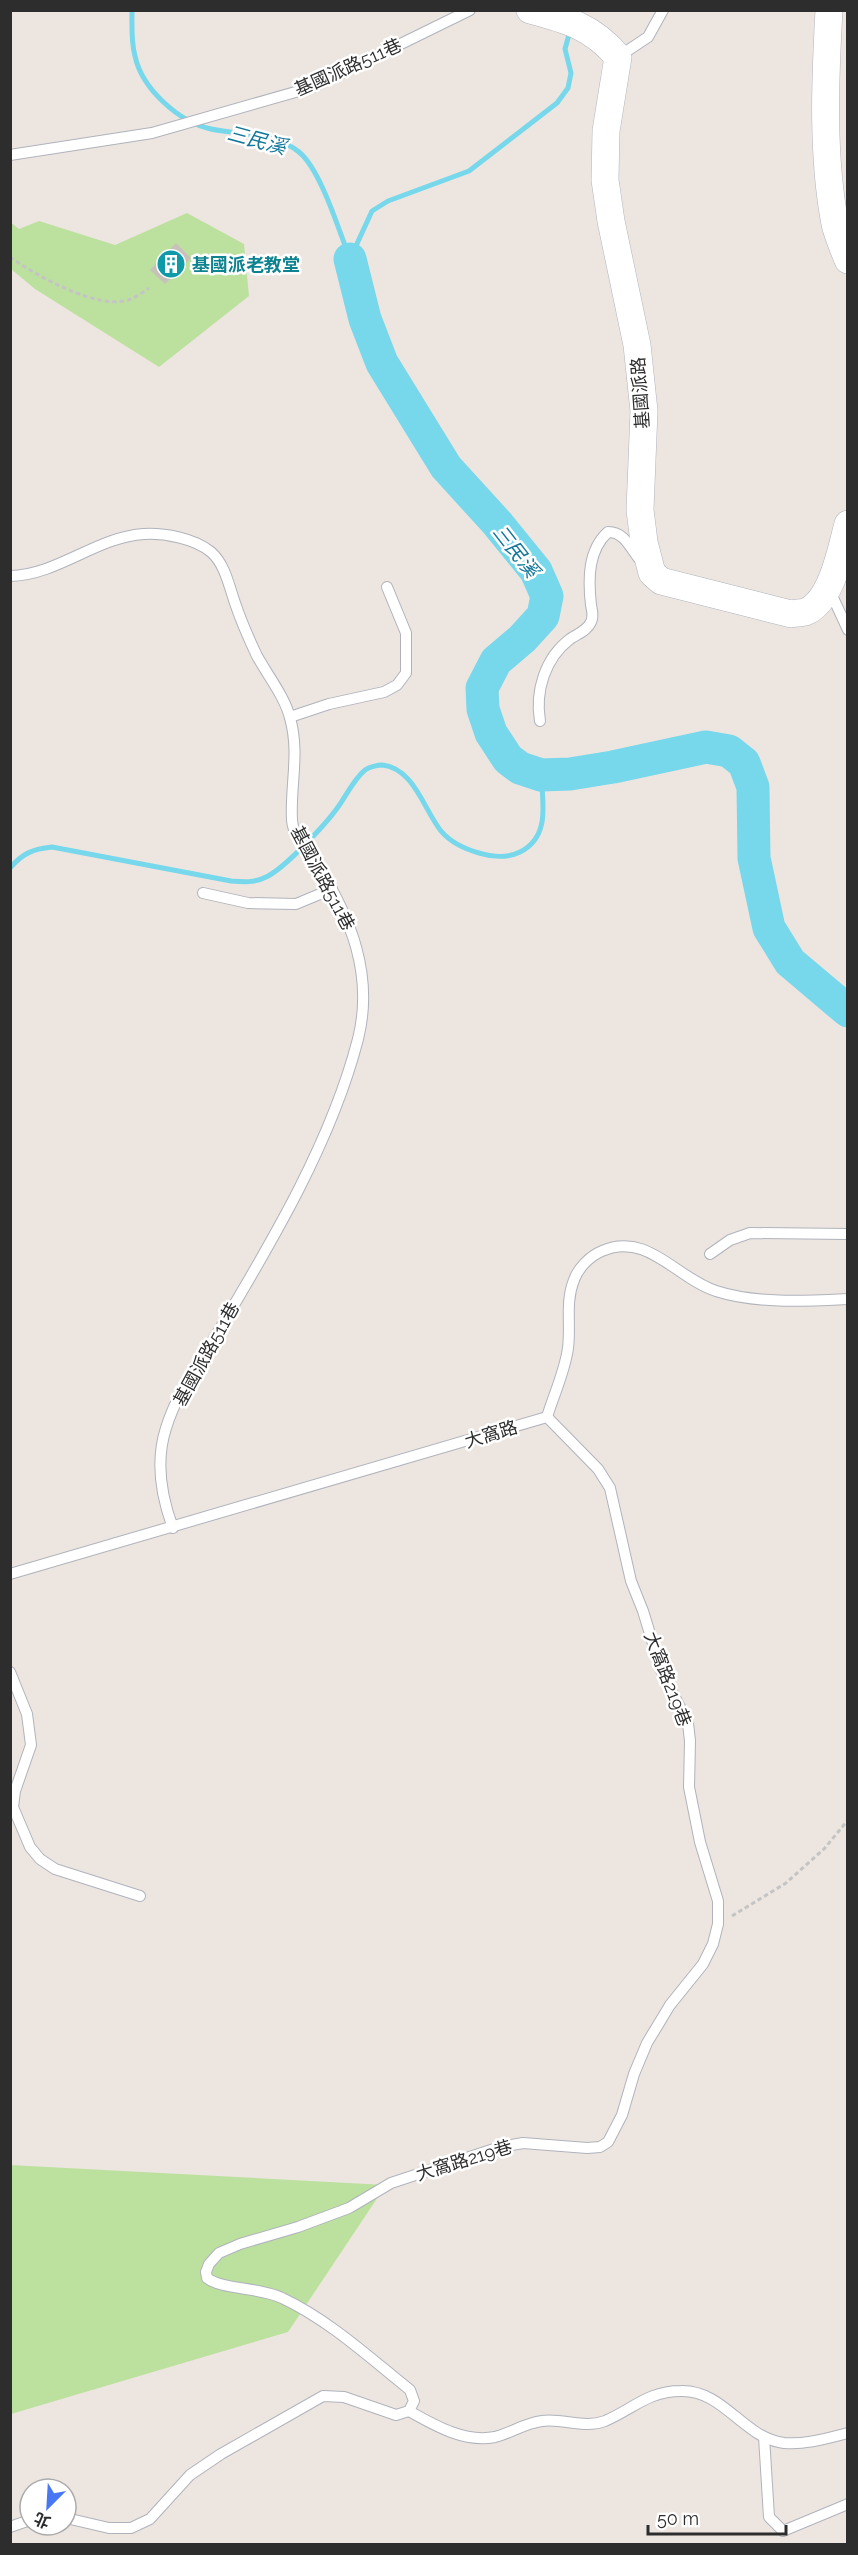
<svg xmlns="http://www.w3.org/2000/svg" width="858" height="2555" viewBox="0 0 858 2555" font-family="Raleway,'Noto Sans TC',sans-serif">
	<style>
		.green { fill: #bce19f }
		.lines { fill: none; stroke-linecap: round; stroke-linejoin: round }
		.stream { stroke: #77d7eb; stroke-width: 5 }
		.river { stroke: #77d7eb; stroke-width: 33 }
		.building { fill: #c6c1bb; stroke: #c9c2b9; stroke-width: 1.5 }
		.service-casing { stroke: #b0b3bc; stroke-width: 12 }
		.tertiary-casing { stroke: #b0b3bc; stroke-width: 28 }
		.path { stroke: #c4c4c4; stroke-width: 3; stroke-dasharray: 4.5 3; stroke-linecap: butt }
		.service { stroke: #fff; stroke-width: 10 }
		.tertiary { stroke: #fff; stroke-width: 27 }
		.labels { text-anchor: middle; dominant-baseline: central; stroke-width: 5; stroke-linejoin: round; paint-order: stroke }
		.street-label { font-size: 18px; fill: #2d2d2d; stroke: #fff }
		.culture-label { font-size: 18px; font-weight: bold; fill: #0d838f; stroke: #fff; text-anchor: start }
		.water-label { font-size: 20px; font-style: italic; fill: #13789a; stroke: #fff }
	</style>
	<rect width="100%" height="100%" fill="#ede6e0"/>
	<g class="green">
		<path d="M187,213l57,31 5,52 -90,71 -124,-78 -24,-20 -1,-47 9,7 20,-8 76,24z"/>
		<path d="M10,2165l376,20 -98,147 -277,82z"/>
	</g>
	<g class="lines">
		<g class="stream">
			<path d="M132,10c0,15 -1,32 3,46 7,33 44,66 76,73 28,6 65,4 88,23 22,18 40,79 51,107"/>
			<path d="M350,259l22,-48 16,-10 81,-30 88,-68 11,-15 3,-15 -6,-24 5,-18"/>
			<path d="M10,868c13,-15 23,-19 42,-21l179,34c12,1 24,2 35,-4 18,-8 60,-53 72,-70 8,-11 16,-28 27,-37 4,-3 13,-5 17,-5 32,3 42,45 59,66 10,12 24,18 38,22 13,4 29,5 41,-1 30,-15 23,-48 21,-77"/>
		</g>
		<path class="river" d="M350,259l15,60 17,44 64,104 51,56 39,48 11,25 -4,20 -21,23 -26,22 -14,27 1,21 8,24 17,26 12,9 21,7 29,-1 43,-7 93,-20 23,4 15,12 9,24 1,71 15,70 21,34 58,49"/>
	</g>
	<path class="building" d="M176,244l14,14 -25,25 -14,-13z"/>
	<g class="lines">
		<g class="service-casing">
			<g id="service">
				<path d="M618,57l30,-20 15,-27"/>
				<path d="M10,155l142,-22 161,-46 157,-77"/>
				<path d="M10,576c48,-1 86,-39 134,-42 20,-1 50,4 67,18 14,12 18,34 24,51 6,18 14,36 22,53 11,20 28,41 33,62 10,35 0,68 2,102 1,17 16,31 25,44 34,54 57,111 41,175 -26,101 -84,199 -137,288 -20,33 -44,65 -55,101 -11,34 -5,68 7,100"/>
				<path d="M829,589l19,41"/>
				<path d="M290,717l39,-13 55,-12 13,-7 9,-12v-40l-19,-46"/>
				<path d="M540,721c-5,-30 5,-63 30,-82 7,-5 17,-8 21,-17 3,-6 1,-11 0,-17 -3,-26 -3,-55 17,-73 17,0 22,16 32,28"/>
				<path d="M203,893l45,10 48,1 36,-15"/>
				<path d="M710,1254l20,-14 20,-7 98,1"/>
				<path d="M10,1574l537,-157c7,-23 18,-46 21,-69 3,-23 -3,-46 6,-68 4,-12 16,-24 28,-29 45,-20 74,27 114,40 40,13 90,10 132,8"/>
				<path d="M10,1672l17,42 4,31 -16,46 -2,16 17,40 10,12 15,10 85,27"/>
				<path d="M409,2411c25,14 55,32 86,26 16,-4 30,-14 47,-16 21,-3 42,8 63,0 28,-12 43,-30 76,-30 43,-1 62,47 103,52 21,2 44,-5 64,-10"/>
				<path d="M764,2437l5,80 14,14 65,-27"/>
				<path d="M66,2518l43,10h22l19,-9 40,-44 31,-21 102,-58 21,1 52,18 13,-4 5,-10 -4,-11c-40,-32 -81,-70 -128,-92 -22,-11 -60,-8 -75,-20l-1,-6 3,-8 10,-11 21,-9 58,-17 51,-19 42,-25 109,-36 23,-4 64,5 13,-1 8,-5 14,-27 12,-41 13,-31 23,-38 33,-41 10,-20 5,-20v-23l-18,-59 -11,-55 1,-46 -2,-18 -27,-53 -18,-59 -12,-30 -21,-93 -12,-19 -51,-52"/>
				<path d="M10,2527l20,-7"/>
			</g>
		</g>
		<g class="tertiary-casing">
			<g id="tertiary">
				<path d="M530,10c38,10 63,17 88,47l-12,74 -1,49 6,41 26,124 7,66 -4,99 4,32 8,31 9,8 130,33c4,-1 10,-1 14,-2 27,-10 36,-63 43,-88"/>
				<path d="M829,10c-4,71 -7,145 6,214 3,12 8,24 13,36"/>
			</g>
		</g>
		<g class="path">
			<path d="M10,257c25,18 87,53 118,43 7,-2 15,-8 21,-12"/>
			<path d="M732,1916l54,-33 38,-34 24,-29"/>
		</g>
		<use href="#service" class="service"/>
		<use href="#tertiary" class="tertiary"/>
	</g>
	<defs>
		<g id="building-disc" transform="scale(1.5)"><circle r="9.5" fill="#0f9aa8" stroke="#fff"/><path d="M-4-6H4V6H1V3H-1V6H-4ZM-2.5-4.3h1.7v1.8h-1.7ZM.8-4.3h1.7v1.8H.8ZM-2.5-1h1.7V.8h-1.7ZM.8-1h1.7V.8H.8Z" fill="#fff"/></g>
	</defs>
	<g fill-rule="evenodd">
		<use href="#building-disc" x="171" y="264"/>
	</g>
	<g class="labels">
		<g class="street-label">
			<text transform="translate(348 67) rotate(-24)">基國派路511巷</text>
			<text transform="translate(640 393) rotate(-94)">基國派路</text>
			<text transform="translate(323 878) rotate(62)">基國派路511巷</text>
			<text transform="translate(206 1354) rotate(-61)">基國派路511巷</text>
			<text transform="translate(491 1434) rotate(-17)">大窩路</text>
			<text transform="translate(668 1679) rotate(69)">大窩路219巷</text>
			<text transform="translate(464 2160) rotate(-17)">大窩路219巷</text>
		</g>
		<g class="culture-label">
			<text x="192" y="264">基國派老教堂</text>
		</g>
		<g class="water-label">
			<text transform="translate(257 140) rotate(15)">三民溪</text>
			<text transform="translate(516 551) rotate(52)">三民溪</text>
		</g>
	</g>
	<rect width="858" height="2555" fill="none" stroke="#2d2d2d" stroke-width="24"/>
	<g transform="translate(48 2507) rotate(204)"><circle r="28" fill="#ffffff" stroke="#ababab" stroke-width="1.5"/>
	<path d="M0-4.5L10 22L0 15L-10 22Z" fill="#4777f3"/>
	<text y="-9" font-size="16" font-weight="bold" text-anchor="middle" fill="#2d2d2d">北</text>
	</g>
	<path d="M648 2525v9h138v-9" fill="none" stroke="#2d2d2d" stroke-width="3"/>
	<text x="657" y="2525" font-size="18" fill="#2d2d2d" stroke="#ffffff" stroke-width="4.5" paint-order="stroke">50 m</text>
</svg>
